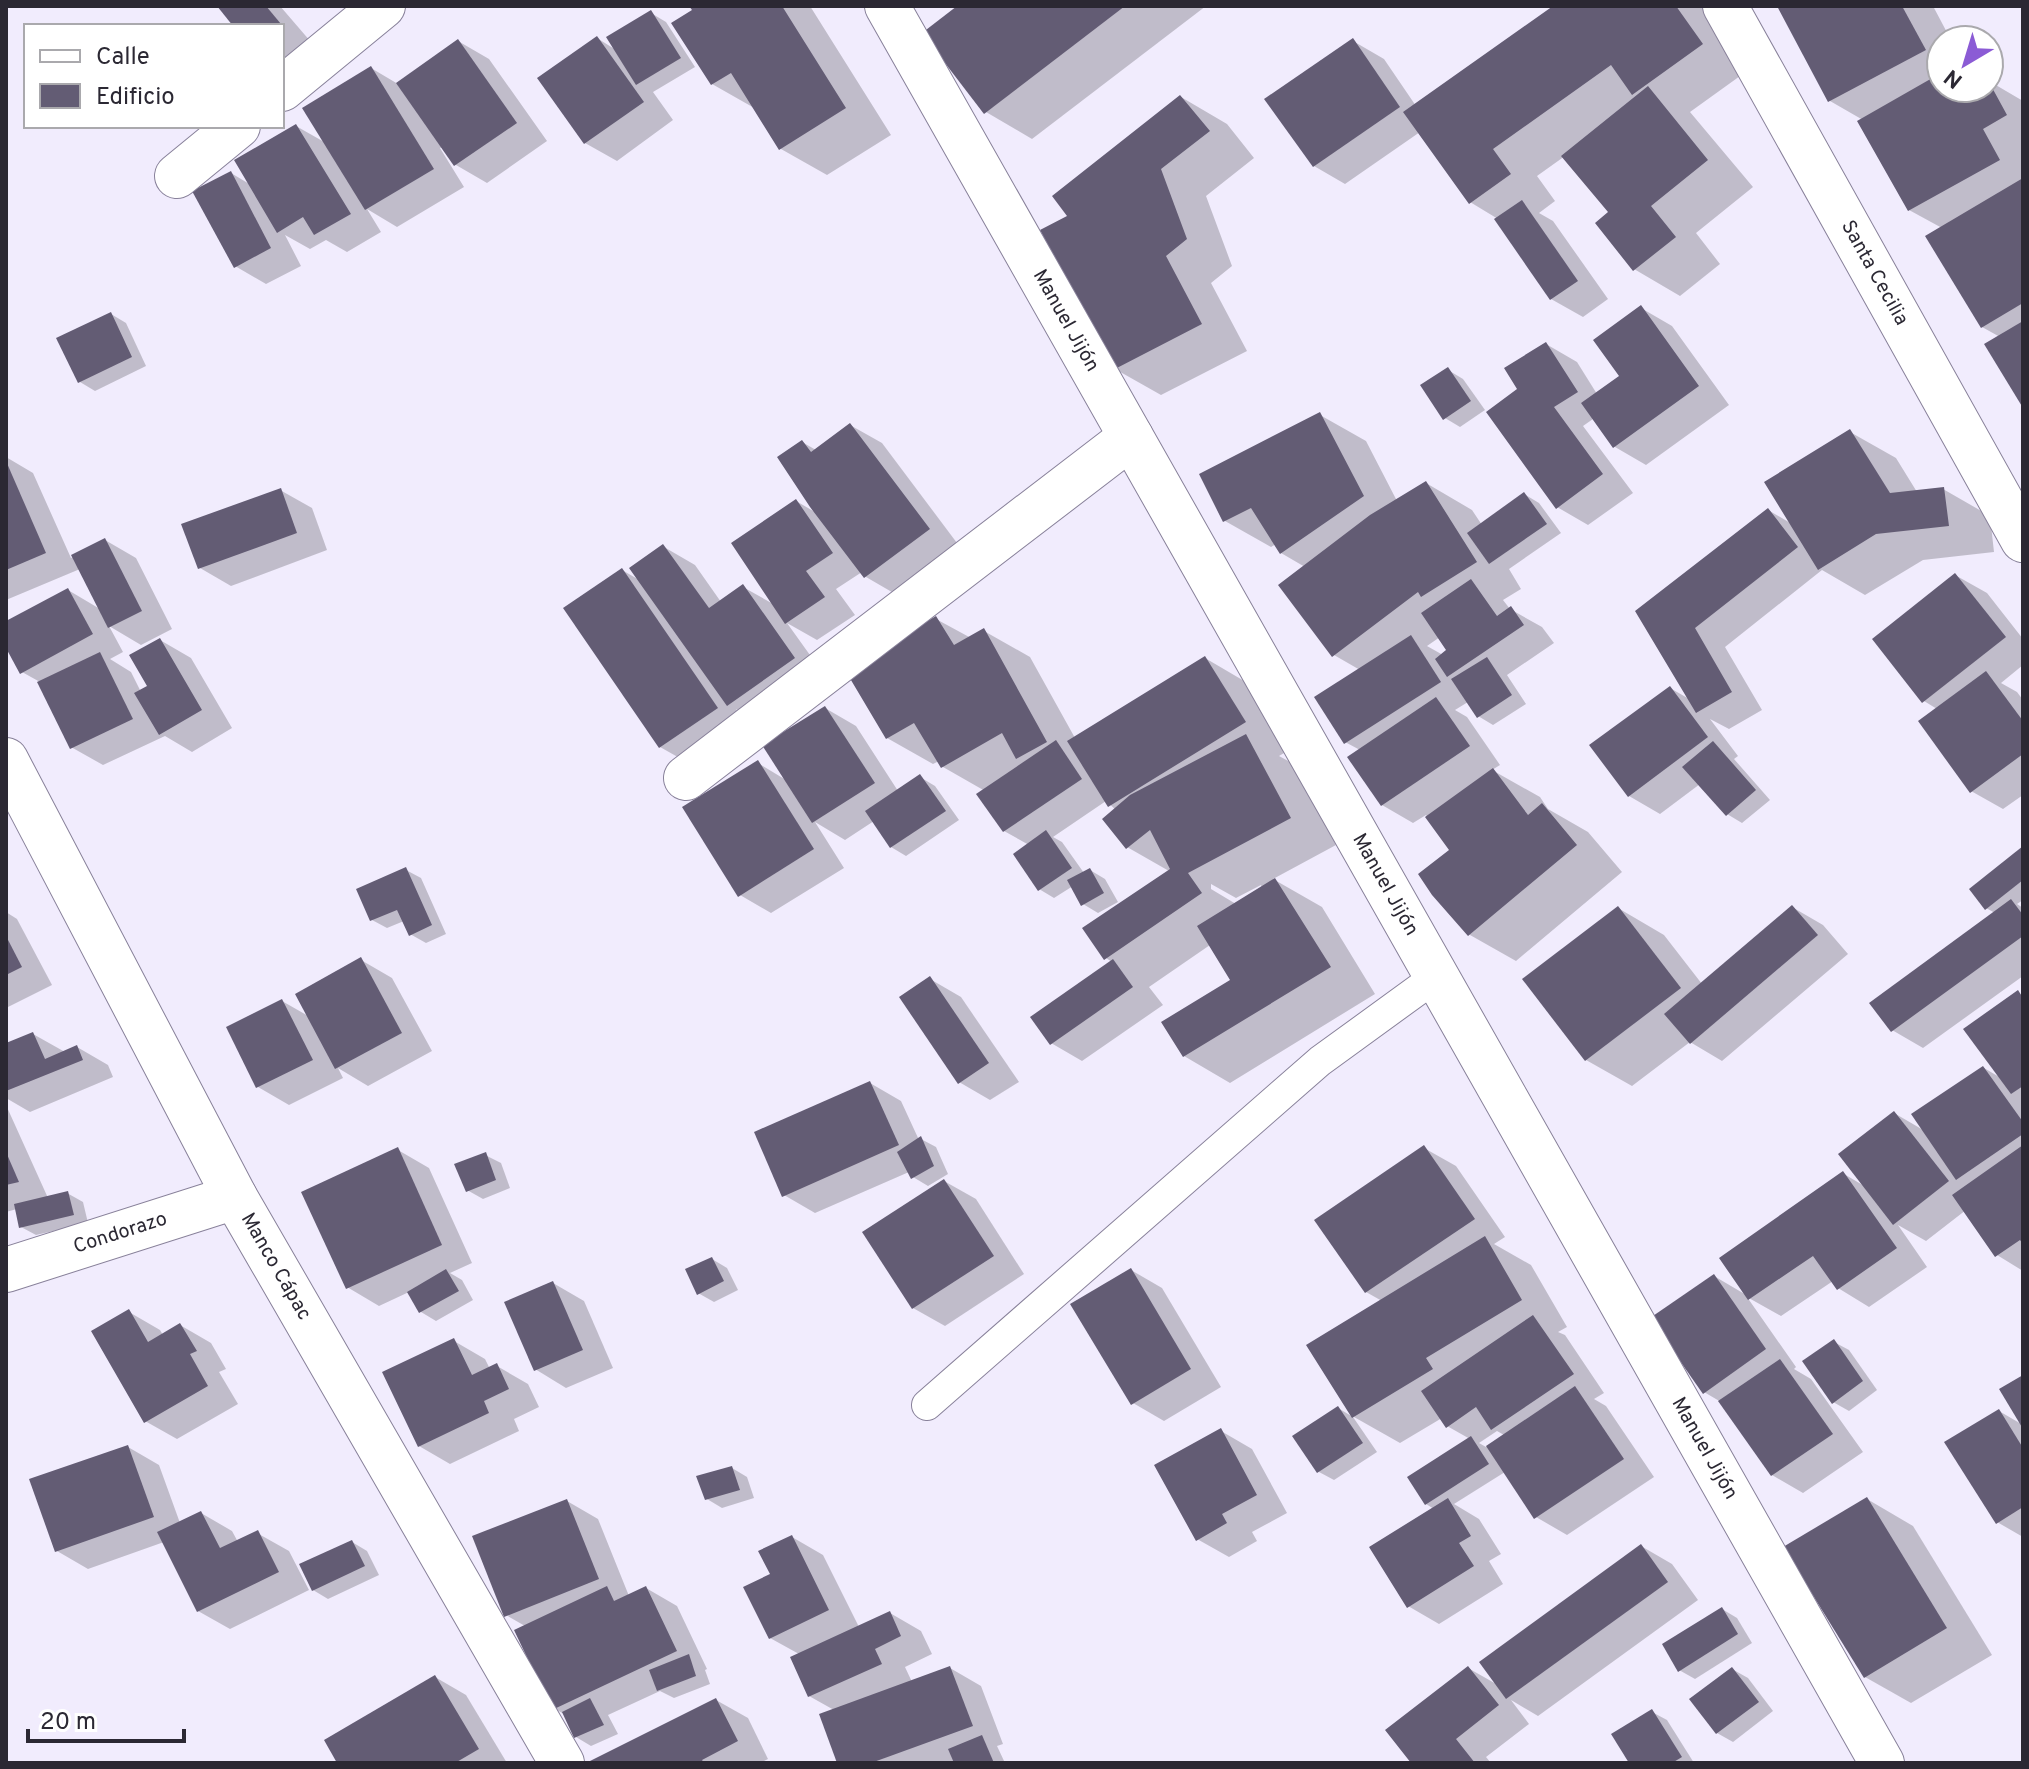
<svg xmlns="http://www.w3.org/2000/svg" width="2029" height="1769" viewBox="0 0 2029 1769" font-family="Overpass,sans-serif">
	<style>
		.shadow { fill: #0003; fill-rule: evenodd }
		.building { fill: #635c74 }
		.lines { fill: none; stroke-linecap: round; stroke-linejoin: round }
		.lane-casing { stroke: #88819a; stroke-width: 32 }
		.street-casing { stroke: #88819a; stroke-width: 46 }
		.lane { stroke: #fff; stroke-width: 30 }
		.street { stroke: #fff; stroke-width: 44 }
		.labels { text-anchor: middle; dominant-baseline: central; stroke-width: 8; stroke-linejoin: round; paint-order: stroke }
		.street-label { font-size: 20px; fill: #2b2833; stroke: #fff }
	</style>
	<rect width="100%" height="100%" fill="#f1ecfd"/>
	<g class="shadow">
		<path d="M219,6h61l31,36 -29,21v-37h-46z"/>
		<path d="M692,6h118l81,129 -64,40 -46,-26 -25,-40 -44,-25z"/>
		<path d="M960,6h246l-174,133 -46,-27z"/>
		<path d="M1557,6h144l46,65 -57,41 63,75 -57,46 24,31 -40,32 -46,-27 -24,-56 -45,-57 -28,20 18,25 -16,12 14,8 55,78 -25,18 -32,-18 -53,-80 -28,-17 -50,-70 -75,52 -31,-18 39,-125 31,18 32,47z"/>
		<path d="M1779,6h154l18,34h-10v48h48v-7l34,20v303l-23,-67 -18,-10 -40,-99 -33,-18 -46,-90 -33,-19z"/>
		<path d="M651,13l15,9 29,45 -42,25 20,28 -56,41 -32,-18 12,-105 19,12z"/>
		<path d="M458,41l31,18 58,82 -60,42 -31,-18 -13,-18 -3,1 24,39 -67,40 -30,-18 14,23 -34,20 -21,-12 -16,9 -25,-14 16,31 -35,18 -31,-18 -4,-93 20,12 45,-59 30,17 45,-75 27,16z"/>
		<path d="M1181,97l46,27 27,34 -48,38 26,70 -21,17 36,68 -86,44 -46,-26 -45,-153z"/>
		<path d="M1641,308l31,18 57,79 -83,60 -31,-18 -22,-28 -10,7 50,67 -45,32 -31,-18 -37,-118 26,-45 31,18 20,32 25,-18z"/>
		<path d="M111,314l15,9 20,43 -51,25 -15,-9z"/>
		<path d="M1448,370l15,9 22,31 -25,17 -15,-9z"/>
		<path d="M1320,415l46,26 31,60 29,-18 46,27 10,15 42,-31 15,9 22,30 -52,36 12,20 -18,11 7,9 32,18 12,16 -47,32 19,29 -33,21 -15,-9 -10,-14 -13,8 12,7 33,48 -8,5 48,27 8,12 40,23 34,40 -106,89 -46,-26 -36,-41 18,-43 -26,-36 -13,8 -31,-18 -22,-55 -15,-8 15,-72 -26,-15 -29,-88 -24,-14 -5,-9 -5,3 -46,-26zM1440,637l9,14 -6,4 -16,-9z"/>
		<path d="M850,425l32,18 78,104 -63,48 -31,-18 -4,-5 -26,17 19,26 -38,25 -30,-17 38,53 -65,47 -24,-14 12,17 -56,39 -32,-18 -38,-177 19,11 23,-34 31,18 26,37 22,-15 32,18 21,-104 19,11 -13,-70 14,8z"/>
		<path d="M1850,432l46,26 21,34 26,-3 47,27 4,36 -71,8 -58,35 -43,-25 -97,77 37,63 -33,19 -19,-10 28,37 -4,3 36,41 -28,23 -15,-9 -27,-30 -40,30 -31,-18 41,-108 21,12 -53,-88 130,-102 24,14z"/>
		<path d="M6,457l27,16 38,85 34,-18 31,18 36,71 -31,16 -32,-19 14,26 -13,7 21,13 10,20 8,-6 11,-46 31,18 41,70 -40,24 -27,-16 -62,29 -32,-18 -31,-65 -18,-10 -16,-28v-21l62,-33 32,19 -20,-40 -74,31z"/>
		<path d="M280,490l32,18 15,42 -96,36 -31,-18z"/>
		<path d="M1955,575l32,18 36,46v26l-22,18 16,9 6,8v95l-20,14 -32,-18 -34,-82 -13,-8z"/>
		<path d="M936,619l35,19 13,-7 46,26 45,81 130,-80 46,27 40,64 -12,7 13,7 44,82 -63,34 49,28 53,87 -145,89 -46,-27 48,-75 -22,-36 -61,42 14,18 -81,56 -31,-18 61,-81 -6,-4 63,-87 -42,-24 -11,-37 -10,-9 -53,36 9,5 22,31 6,-3 15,9 13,23 -20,11 -15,-9 -10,-18 -19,12 -15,-9 -10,-44 -25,-14 -19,-40 -42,-24 -4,-6 -6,3 -46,-26zM1211,884l25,14 25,-13 1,3 -26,16 -25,-15z"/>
		<path d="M825,708l31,18 42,65 22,-14 15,9 24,34 -53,36 -15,-9 -17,-26 -29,19 -30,-18 29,46 -73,45 -31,-18 18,-132 28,17z"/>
		<path d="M2023,849v51l-6,4 6,4v68l-100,72 -31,-18 103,-117 -9,-5z"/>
		<path d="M406,870l15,8 25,56 -20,9 -16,-9 -6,-13 -17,7 -15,-8z"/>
		<path d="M1792,907l31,18 25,29 -126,107 -32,-19 -58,44 -46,-26 32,-152 46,27 38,49z"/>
		<path d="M6,912l11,7 35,66 -46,23z"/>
		<path d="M361,960l31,18 40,73 -64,35 -30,-18 5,10 -54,27 -31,-18 24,-86 28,16z"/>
		<path d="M930,979l31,18 58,85 -29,18 -31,-18z"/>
		<path d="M2018,993l5,3v275l-26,-16 -31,-45 -40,31 -28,-16 29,42 -58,40 -31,-19 -5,-7 -52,35 -34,-19 49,70 -2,2 17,10 52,73 -60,41 -31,-18 -51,-73 -17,-10 10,-116 34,20 96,-122 22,13 28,-74 31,18 59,-63 17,10z"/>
		<path d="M33,1034l32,18 12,-5 31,18 5,12 -83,35 -24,-14v-53z"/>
		<path d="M870,1083l31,18 18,39 2,-1 15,8 12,27 -20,12 -15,-9 -4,-5 -94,41 -31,-18z"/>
		<path d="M6,1105l42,93 19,-5 16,9 5,21 -52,12 -15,-8 -4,-18 -11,3z"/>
		<path d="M1424,1148l32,18 49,71 -11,7 37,21 36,62 -9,5 7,3 39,58 -10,6 12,7 48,71 -87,58 -31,-18 -31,-45 -51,32 25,15 22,35 -12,7 14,23 -64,40 -31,-18 26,-97 -8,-5 44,-65 -23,-13 -5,-8 -42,25 -46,-26 28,-116 -16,-9zM1497,1431l7,4 -18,12 -7,-4z"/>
		<path d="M398,1150l31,18 43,95 -22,10 12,7 11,20 -37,21 -15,-9 -12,-20 -30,14 -32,-19z"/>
		<path d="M485,1155l16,8 9,25 -27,11 -16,-9z"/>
		<path d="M944,1181l32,18 48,75 -79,52 -32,-18z"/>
		<path d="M712,1259l15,9 11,22 -24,12 -16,-9z"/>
		<path d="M1131,1270l31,18 59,99 -57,34 -31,-18z"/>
		<path d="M553,1283l31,18 29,67 -47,20 -31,-19z"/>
		<path d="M129,1312l31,18 3,5 17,-10 31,18 15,26 -7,3 19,32 -61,35 -32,-18z"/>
		<path d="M454,1341l31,18 5,10 7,-3 31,18 11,23 -25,12 5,12 -69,33 -31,-18z"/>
		<path d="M1834,1342l15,8 28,40 -28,21 -16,-9z"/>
		<path d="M2023,1377v160l-26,-15 2,-111 24,14z"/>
		<path d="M1338,1408l15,9 24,35 -43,28 -15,-8z"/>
		<path d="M1221,1431l31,18 35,64 -35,19 5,9 -28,16 -32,-18z"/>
		<path d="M128,1447l31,18 21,58 21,-10 31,18 6,11 19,-9 32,18 20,39 -79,39 -32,-18 -34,-69 -76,27 -31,-18z"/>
		<path d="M732,1468l15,9 7,21 -32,10 -15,-9z"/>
		<path d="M1867,1499l46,27 79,129 -81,48 -46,-26z"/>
		<path d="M567,1501l31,18 31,77 17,-8 31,18 30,63 -2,1 5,14 -36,14 -14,-7 -52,24 10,19 -27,12 -15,-9 -10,-22 -13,-7 -28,-82 -19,-11z"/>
		<path d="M792,1537l31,18 36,72 31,-14 31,18 11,23 -27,13 7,15 38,-14 31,18 22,58 -6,2 8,17h-165l-6,-53 -25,-14 -10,-42 -29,-16 3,-63z"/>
		<path d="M352,1542l15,9 12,24 -51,24 -15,-9z"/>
		<path d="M1641,1546l31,18 26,36 -160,116 -27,-16 18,24 -43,33 5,6h-78l55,-95 30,17z"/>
		<path d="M1722,1609l15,9 15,25 -57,36 -16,-9z"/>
		<path d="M1732,1669l16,9 25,33 -40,31 -16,-9z"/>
		<path d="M435,1677l31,18 41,68h-168z"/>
		<path d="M716,1700l32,18 20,41 -8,4h-167z"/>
		<path d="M1652,1712l15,8 27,43h-63z"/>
	</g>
	<g class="building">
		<path d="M217,6h49l15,18 -3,2h-45z"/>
		<path d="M689,6h93l64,102 -67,42 -48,-77 -20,12 -40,-62 21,-13z"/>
		<path d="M957,6h168l-141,108 -62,-81z"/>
		<path d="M1553,6h123l27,38 -71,51 -21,-30 -118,84 18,25 -42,30 -66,-92z"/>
		<path d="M1777,6h125l24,44 -98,52z"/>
		<path d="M651,10l30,48 -45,27 -30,-48z"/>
		<path d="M597,36l47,66 -60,42 -47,-66z"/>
		<path d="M1353,38l47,69 -87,60 -49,-68z"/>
		<path d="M458,39l59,84 -63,43 -58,-83z"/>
		<path d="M371,66l63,103 -69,41 -63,-102z"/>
		<path d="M1941,73v15h48v-6l18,33 -24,14 17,31 -92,51 -51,-90z"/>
		<path d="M1648,86l60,74 -57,46 25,31 -43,34 -38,-48 13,-11 -47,-56z"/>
		<path d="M1180,95l30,36 -49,38 26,70 -21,17 36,68 -89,46 -73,-140 27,-14 -15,-20z"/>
		<path d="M296,124l55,90 -37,21 -11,-18 -26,16 -43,-73z"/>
		<path d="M231,171l40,77 -37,20 -42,-77z"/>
		<path d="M2023,178v125l-42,25 -56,-92z"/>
		<path d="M1522,200l56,81 -28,19 -56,-81z"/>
		<path d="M1641,305l58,81 -86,62 -32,-45 38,-27 -26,-36z"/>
		<path d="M111,312l21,45 -54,26 -22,-45z"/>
		<path d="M2023,321v87l-39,-64z"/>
		<path d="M1546,342l32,50 -24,15 49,67 -47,35 -70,-97 31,-23 -13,-21z"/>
		<path d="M1448,367l23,34 -28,19 -23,-35z"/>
		<path d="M1320,412l44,84 -84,58 -29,-46 -28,14 -24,-48z"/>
		<path d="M850,423l80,106 -66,49 -54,-71 -33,-50 25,-17 9,12z"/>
		<path d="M1850,429l40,64 54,-6 5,39 -73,8 -58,36 -54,-88z"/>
		<path d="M6,461l40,92 -40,17z"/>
		<path d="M1426,481l51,81 -56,35 -3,-5 -86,65 -54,-72 92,-70z"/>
		<path d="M281,488l16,45 -99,36 -17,-45z"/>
		<path d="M1524,492l23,32 -58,40 -22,-31z"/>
		<path d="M796,499l37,54 -27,18 19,26 -40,27 -54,-81z"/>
		<path d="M1768,508l30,39 -103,81 37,64 -36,21 -61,-102z"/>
		<path d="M105,538l37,73 -34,17 -37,-73z"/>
		<path d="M663,544l46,64 34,-24 52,74 -68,48 -98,-138z"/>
		<path d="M622,568l96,140 -59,40 -96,-140z"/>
		<path d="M1955,573l51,64 -84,66 -50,-64z"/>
		<path d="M1471,579l26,37 14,-10 13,19 -77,52 -12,-18 11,-9 -25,-37z"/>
		<path d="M68,588l25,46 -73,40 -14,-26v-27z"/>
		<path d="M936,616l18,29 30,-17 63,114 -31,17 -14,-26 -61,35 -27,-45 -28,16 -41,-69z"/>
		<path d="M1411,635l30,47 -97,62 -30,-47z"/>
		<path d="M160,638l42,72 -43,25 -25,-42 13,-7 -18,-31z"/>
		<path d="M100,652l33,67 -63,30 -33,-67z"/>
		<path d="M1205,656l41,66 -138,85 -41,-66z"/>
		<path d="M1487,657l25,38 -35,23 -26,-39z"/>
		<path d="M1986,671l37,50v33l-53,39 -52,-72z"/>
		<path d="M1670,686l38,51 -80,60 -39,-52z"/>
		<path d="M1436,697l34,49 -89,60 -34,-49z"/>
		<path d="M825,706l50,77 -63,40 -50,-78z"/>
		<path d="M1246,734l45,84 -103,55 14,20 -98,67 -22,-32 88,-59 -20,-39 -24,19 -24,-30 28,-24z"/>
		<path d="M1056,740l26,39 -79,53 -27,-38z"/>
		<path d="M1713,741l43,49 -30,26 -44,-49z"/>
		<path d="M758,760l56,89 -76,48 -56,-90z"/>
		<path d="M1493,768l35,47 14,-12 35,42 -109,91 -36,-41 -14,-21 31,-24 -24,-33z"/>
		<path d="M920,774l26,37 -56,37 -25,-37z"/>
		<path d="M1046,830l26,38 -34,23 -25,-37z"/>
		<path d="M2023,846v34l-38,30 -16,-21z"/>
		<path d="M406,867l26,58 -23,11 -12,-26 -27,11 -14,-32z"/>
		<path d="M1090,868l14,25 -23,13 -14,-26z"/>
		<path d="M1275,878l56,89 -148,90 -22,-35 69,-42 -33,-54z"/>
		<path d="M2011,899l12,16v21l-132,96 -22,-29z"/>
		<path d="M1792,905l26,30 -128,109 -26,-30z"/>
		<path d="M1618,906l63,82 -96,73 -63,-82z"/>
		<path d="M6,936l16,31 -16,8z"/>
		<path d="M361,957l41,76 -67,36 -40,-75z"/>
		<path d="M1113,959l20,28 -83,58 -20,-28z"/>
		<path d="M930,976l59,87 -31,21 -59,-87z"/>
		<path d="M2018,990l5,8v88l-12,8 -48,-65z"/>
		<path d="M282,999l31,61 -57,28 -30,-61z"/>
		<path d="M33,1032l12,27 32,-14 6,15 -77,31v-48z"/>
		<path d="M1983,1066l40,56v12l-67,46 -45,-66z"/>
		<path d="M870,1081l29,64 -117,52 -28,-65z"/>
		<path d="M1894,1111l55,70 -56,44 -55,-71z"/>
		<path d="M921,1136l13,30 -23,13 -14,-27z"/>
		<path d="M1424,1145l51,74 -110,74 -51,-73z"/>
		<path d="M2023,1145v99l-3,-4 -25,17 -43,-62z"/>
		<path d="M398,1147l44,98 -96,44 -45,-97z"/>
		<path d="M6,1152l13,30 -13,3z"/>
		<path d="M486,1152l10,28 -30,12 -12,-28z"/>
		<path d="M1843,1171l54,77 -60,42 -24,-34 -65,44 -29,-42z"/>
		<path d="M944,1179l50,77 -82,53 -50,-77z"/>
		<path d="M68,1191l6,24 -55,13 -5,-24z"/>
		<path d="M1485,1236l37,64 -96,58 7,11 -81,49 -46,-73z"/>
		<path d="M712,1257l12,24 -27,14 -12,-26z"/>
		<path d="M1131,1268l60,101 -60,36 -61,-101z"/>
		<path d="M446,1269l13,22 -40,22 -12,-21z"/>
		<path d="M1714,1274l52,75 -63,45 -53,-76z"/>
		<path d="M553,1281l30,69 -49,21 -30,-69z"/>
		<path d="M129,1309l19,33 32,-19 17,28 -7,3 18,32 -64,37 -53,-92z"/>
		<path d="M1533,1315l41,59 -83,56 -15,-23 -30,21 -25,-37z"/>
		<path d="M454,1338l18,37 25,-12 12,26 -25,12 5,12 -71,34 -36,-75z"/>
		<path d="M1834,1339l29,42 -31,23 -30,-43z"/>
		<path d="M1780,1359l53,75 -62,42 -53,-75z"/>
		<path d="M2023,1375v54l-24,-40z"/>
		<path d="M1575,1386l49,73 -90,60 -48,-73z"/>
		<path d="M1338,1406l25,37 -46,30 -25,-37z"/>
		<path d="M1999,1409l24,39v59l-27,17 -52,-82z"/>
		<path d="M1221,1428l36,67 -35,19 5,9 -31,18 -42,-76z"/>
		<path d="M1471,1436l18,28 -64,41 -18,-28z"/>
		<path d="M128,1445l26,72 -99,35 -26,-73z"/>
		<path d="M732,1466l8,24 -35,10 -9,-24z"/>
		<path d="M1867,1497l80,131 -83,50 -81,-131z"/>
		<path d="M1448,1498l23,38 -12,7 15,23 -67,42 -38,-61z"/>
		<path d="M567,1499l32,80 -95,38 -32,-81z"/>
		<path d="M201,1511l19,37 38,-18 21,42 -82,40 -40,-80z"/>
		<path d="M792,1535l37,75 -60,29 -26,-52 27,-13 -12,-23z"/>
		<path d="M352,1540l13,26 -53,25 -13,-27z"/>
		<path d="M1641,1544l27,38 -162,117 -27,-37z"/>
		<path d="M607,1586l7,15 32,-15 31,65 -125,59 -38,-80z"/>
		<path d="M1722,1607l16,27 -60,38 -16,-28z"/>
		<path d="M890,1611l11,25 -26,13 7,15 -74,33 -18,-40z"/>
		<path d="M689,1654l7,22 -39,15 -8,-21z"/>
		<path d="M950,1666l23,60 -102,37h-34l-18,-49z"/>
		<path d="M1468,1666l31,39 -43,34 19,24h-64l-26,-33z"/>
		<path d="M1732,1667l27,35 -43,32 -27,-35z"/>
		<path d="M435,1675l44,74 -24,14h-118l-13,-23z"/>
		<path d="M590,1698l14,27 -30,13 -12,-26z"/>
		<path d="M716,1698l22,43 -36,19 2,3h-118z"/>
		<path d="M1652,1709l30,48 -10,6h-43l-18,-29z"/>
		<path d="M982,1735l12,28h-40l-6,-14z"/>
	</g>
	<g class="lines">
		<g class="lane-casing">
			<path id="lane" d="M927,1405l393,-344 117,-85"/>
		</g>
		<g class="street-casing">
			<g id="street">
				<path id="s1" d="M887,6l995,1757"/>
				<path id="s2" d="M1725,6l298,534"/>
				<path d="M282,89l101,-83"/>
				<path d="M177,176l61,-50"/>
				<path id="s3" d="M6,760l229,437 327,566"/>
				<path d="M686,778l445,-341"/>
				<path id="s4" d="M6,1270l229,-73"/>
			</g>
		</g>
		<use href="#lane" class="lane"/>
		<use href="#street" class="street"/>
	</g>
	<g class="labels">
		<g class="street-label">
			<text stroke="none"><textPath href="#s2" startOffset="306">Santa Cecilia</textPath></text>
			<text stroke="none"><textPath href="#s1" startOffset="362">Manuel Jijón</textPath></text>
			<text stroke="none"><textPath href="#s1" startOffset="1010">Manuel Jijón</textPath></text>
			<text stroke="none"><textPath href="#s4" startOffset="120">Condorazo</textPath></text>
			<text stroke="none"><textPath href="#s3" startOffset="574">Manco Cápac</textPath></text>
			<text stroke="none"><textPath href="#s1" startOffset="1658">Manuel Jijón</textPath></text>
		</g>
	</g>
	<rect width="2029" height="1769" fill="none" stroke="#2b2833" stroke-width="16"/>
	<rect x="24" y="24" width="260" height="104" fill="#ffffff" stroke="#aaa9ad" stroke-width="2"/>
	<rect x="40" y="50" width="40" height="12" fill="#ffffff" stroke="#aaa9ad" stroke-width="2"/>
	<text x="96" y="64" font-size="24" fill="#2b2833">Calle</text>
	<rect x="40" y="84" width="40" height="24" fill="#635c74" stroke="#aaa9ad" stroke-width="2"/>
	<text x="96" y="104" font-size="24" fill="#2b2833">Edificio</text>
	<g transform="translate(1965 64) rotate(218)"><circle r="38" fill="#ffffff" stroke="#aaa9ad" stroke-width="2"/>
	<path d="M0-6L14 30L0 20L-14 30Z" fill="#8b5bd5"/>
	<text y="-12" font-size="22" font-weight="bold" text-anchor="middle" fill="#2b2833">N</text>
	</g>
	<path d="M28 1729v12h156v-12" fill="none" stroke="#2b2833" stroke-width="4"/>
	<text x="40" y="1729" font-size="24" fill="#2b2833" stroke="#ffffff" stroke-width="6" paint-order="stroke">20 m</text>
</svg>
